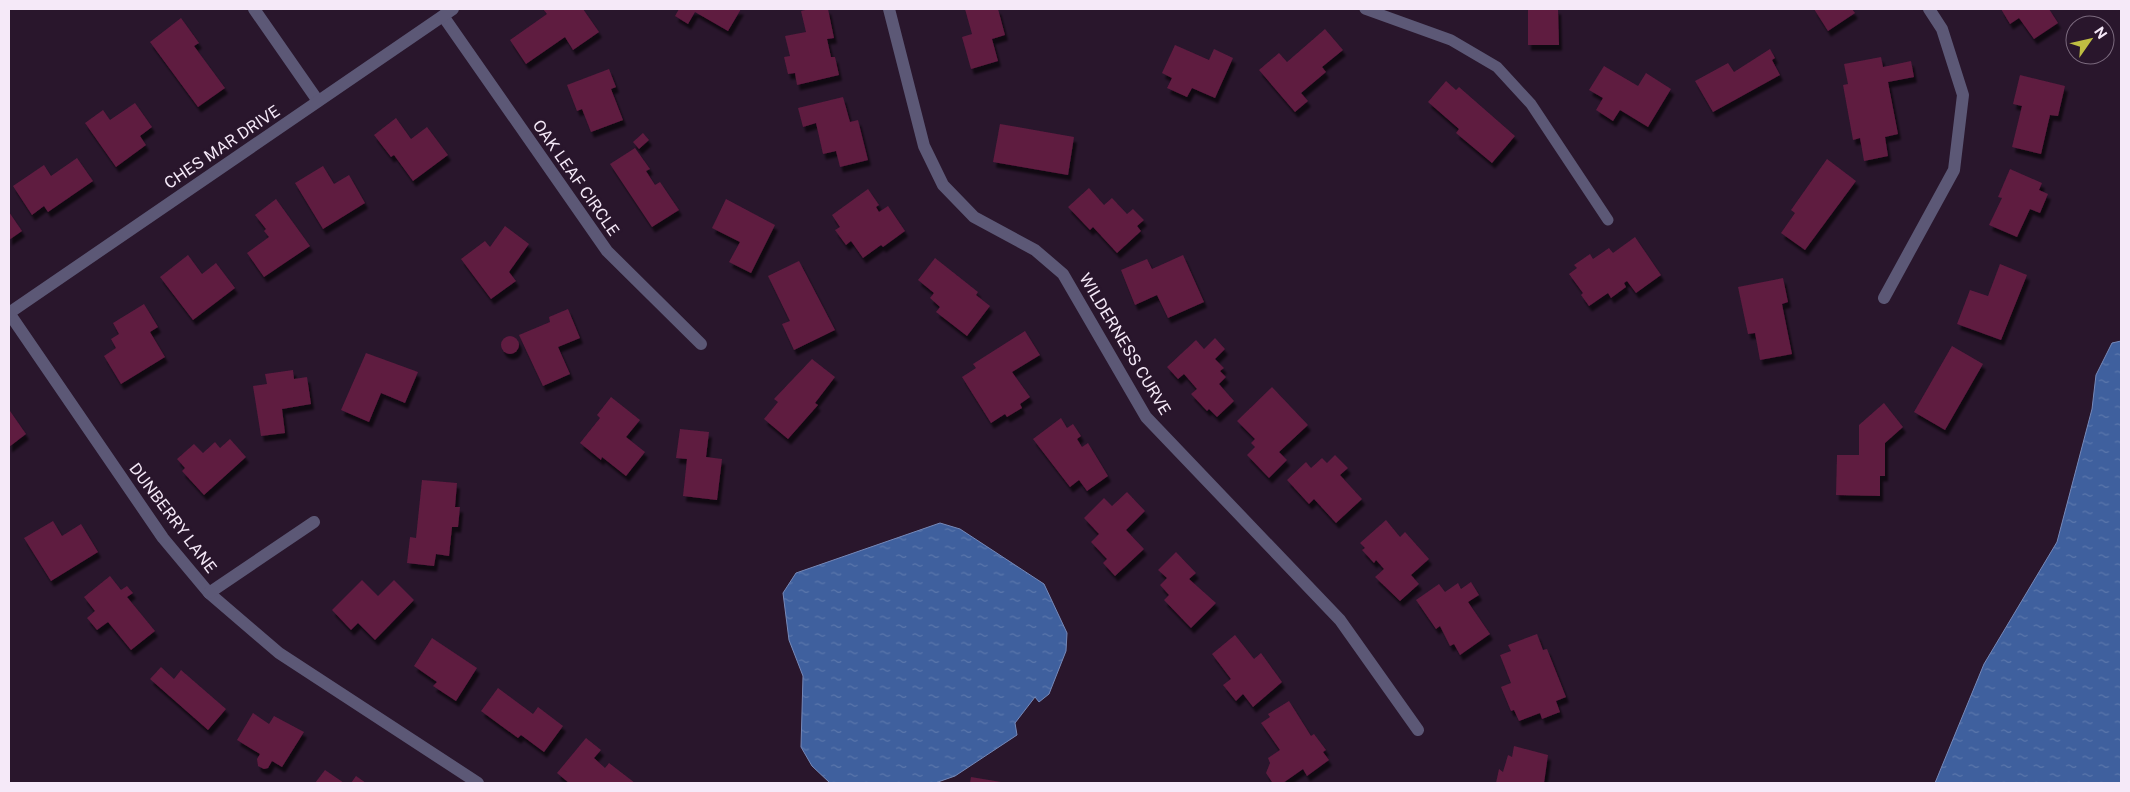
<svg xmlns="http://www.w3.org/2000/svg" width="2130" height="792" viewBox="0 0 2130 792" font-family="'Public Sans',sans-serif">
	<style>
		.water { fill: url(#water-ripples); stroke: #7689b9 }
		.building { fill: #5f1b40; filter: url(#shadow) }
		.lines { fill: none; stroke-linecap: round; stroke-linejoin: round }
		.service { stroke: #5c5876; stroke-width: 11 }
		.minor { stroke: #5c5876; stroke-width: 12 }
		.labels { text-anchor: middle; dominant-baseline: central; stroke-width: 5; stroke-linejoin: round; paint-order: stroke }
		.street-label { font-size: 16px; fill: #f5e9f8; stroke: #29162c }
	</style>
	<defs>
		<pattern id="water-ripples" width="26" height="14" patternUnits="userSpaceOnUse" patternTransform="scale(1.25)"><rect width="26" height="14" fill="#3f609e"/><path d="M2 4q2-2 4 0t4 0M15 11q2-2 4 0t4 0" fill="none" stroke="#5b77ac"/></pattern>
		<filter id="shadow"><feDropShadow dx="3" dy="5.5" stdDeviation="1" flood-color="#0009"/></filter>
	</defs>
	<rect width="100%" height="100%" fill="#29162c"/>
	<g class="water">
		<path d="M2121,341v442h-186l49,-119 73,-122 35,-133 4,-34 16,-32z"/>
		<path d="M940,523l20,6 84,55 23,49 -1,18 -17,43 -10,8 -4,-5 -20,26 2,12 -62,41 -20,7h-105l-18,-17 -11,-19 2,-71 -14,-36 -6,-47 13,-20z"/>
	</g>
	<g class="building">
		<path d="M543,9h40l16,23 -26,18 -8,-13 -39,27 -16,-24 37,-26z"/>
		<path d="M679,9h62l-13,22 -33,-19 -7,12 -13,-8z"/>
		<path d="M809,9h19l6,29 -7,1 4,18h4l4,18 -42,10 -2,-12 -7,1 -4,-17 6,-1 -5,-20 21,-4 -5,-21z"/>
		<path d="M965,9h33l7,26 -13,4 6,22 -27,8 -9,-32 10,-3z"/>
		<path d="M1528,9h30l1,36h-31z"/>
		<path d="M1814,9h38l3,4 -27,18z"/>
		<path d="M2001,9h48l9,14 -24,16 -15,-21 -9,6z"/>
		<path d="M181,18l18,25 -5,3 31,42 -27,19 -48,-65z"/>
		<path d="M1325,29l18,21 -21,17 4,5 -25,21 7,8 -13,11 -36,-42 20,-17 8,9z"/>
		<path d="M1175,45l34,15 5,-11 19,9 -18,40 -23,-10 -5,9 -20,-9 5,-10 -10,-5z"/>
		<path d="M1770,49l5,9 -3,2 8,15 -67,37 -18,-31 33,-18 6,9z"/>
		<path d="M1881,57l2,10 28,-6 3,16 -26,5 10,52 -13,3 3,19 -24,5 -4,-23 -7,2 -10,-55 5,-1 -4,-20z"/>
		<path d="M1604,66l34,20 8,-13 25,16 -23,38 -28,-17 -7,11 -17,-11 7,-12 -14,-8z"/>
		<path d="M609,69l7,18 -5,2 12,31 -32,12 -9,-23 -5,2 -10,-26z"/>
		<path d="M2020,75l45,11 -7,30 -8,-1 -9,39 -29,-7 10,-41 -9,-2z"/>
		<path d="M1446,81l10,9 3,-3 56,49 -23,27 -36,-30 3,-4 -31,-27z"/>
		<path d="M843,97l7,25 8,-2 10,40 -28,7 -4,-16 -13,3 -7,-31 -13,4 -5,-19z"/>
		<path d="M135,103l17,24 -12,9 6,9 -30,22 -31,-44 18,-13 7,10z"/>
		<path d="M396,118l15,21 16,-12 21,28 -35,26 -19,-26 -3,2 -17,-22z"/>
		<path d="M1000,124l74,13 -6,38 -75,-13z"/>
		<path d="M643,133l6,7 -10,9 -6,-7z"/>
		<path d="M635,148l15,21 -4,2 9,14 5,-3 19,28 -27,17 -42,-63z"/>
		<path d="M77,158l16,23 -45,31 -4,-6 -12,9 -19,-29 31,-21 7,11z"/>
		<path d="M1827,159l29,22 -51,69 -24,-17 14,-20 -4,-3z"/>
		<path d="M323,166l11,18 15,-9 16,28 -42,26 -28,-46z"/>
		<path d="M2010,169l32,14 -3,7 9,4 -8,19 -10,-4 -13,28 -28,-12 13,-27 -4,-1z"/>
		<path d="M1089,188l15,17 8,-7 15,16 6,-5 11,11 -7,6 4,5 -24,22 -24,-26 -3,3 -22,-23z"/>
		<path d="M868,189l11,16 -3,2 3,5 9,-6 17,25 -22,16 -2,-2 -18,13 -12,-17 -5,4 -11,-15 5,-3 -8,-12z"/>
		<path d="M276,199l34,47 -46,31 -17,-24 22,-16 -5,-6 2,-2 -11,-14z"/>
		<path d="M726,199l49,26 -24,48 -22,-11 11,-20 -28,-14z"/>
		<path d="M9,212l13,19 -13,9z"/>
		<path d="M505,226l24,18 -20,28 7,9 -25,18 -30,-40 24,-18 5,6z"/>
		<path d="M1635,237l26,38 -25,18 -9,-12 -3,2 2,4 -15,11 -3,-5 -19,13 -8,-11 2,-2 -14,-19 8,-6 -3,-3 16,-11 3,5 16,-11 4,5z"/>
		<path d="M188,255l14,19 14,-11 19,25 -42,32 -33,-43z"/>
		<path d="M1183,255l21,47 -36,16 -11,-23 -22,10 -14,-35 26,-11 5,10z"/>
		<path d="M935,258l43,34 -2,3 14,11 -23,30 -31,-24 4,-5 -10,-9 4,-5 -16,-13z"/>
		<path d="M799,261l36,69 -41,20 -12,-26 8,-3 -22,-45z"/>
		<path d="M2000,264l27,11 -26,65 -44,-16 13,-34 18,6z"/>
		<path d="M1783,278l5,24 -6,2 10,50 -32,6 -5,-27 -7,1 -10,-47z"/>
		<path d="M144,304l14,23 -8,5 15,25 -44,27 -17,-28 12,-8 -5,-9 8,-5 -6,-11z"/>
		<path d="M568,309l12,29 -22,9 12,27 -27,12 -24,-51 31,-13 -1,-5z"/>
		<path d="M1025,331l15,24 -28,17 18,25 -10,7 2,4 -15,9 -2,-3 -14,9 -29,-46 14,-9 -3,-4z"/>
		<circle cx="510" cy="345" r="9"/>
		<path d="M1215,338l10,11 -10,10 9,9 -4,3 6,6 -7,7 15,17 -17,16 -8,-8 -2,2 -16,-17 6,-5 -13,-15 -6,5 -11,-12 29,-27 8,9z"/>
		<path d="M1952,346l31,18 -38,66 -31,-18z"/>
		<path d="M366,353l52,19 -13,31 -24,-10 -12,29 -28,-12z"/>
		<path d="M812,359l23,18 -20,26 3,2 -30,34 -24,-20 14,-17 -4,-3z"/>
		<path d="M293,370l1,9 13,-2 4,27 -29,5 3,24 -24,3 -8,-50 14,-2 -2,-10z"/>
		<path d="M1272,387l36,38 -29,27 8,8 -18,18 -22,-23 8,-8 -4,-4 4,-4 -18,-18z"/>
		<path d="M611,397l29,23 -14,17 19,15 -19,24 -24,-19 -1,3 -21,-17 20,-25 -3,-3z"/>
		<path d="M1884,403l19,24 -18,16v33h-5v20l-44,-1 1,-40h22v-30z"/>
		<path d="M10,411l16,23 -17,13v-35z"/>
		<path d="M1061,418l6,10 6,-4 8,12 -4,3 5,8 6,-4 20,33 -21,15 -8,-11 -9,7 -37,-48z"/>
		<path d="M680,429l29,3 -3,25 16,2 -5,41 -34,-4 4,-37 -11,-1z"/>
		<path d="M230,439l16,18 -42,38 -22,-24 3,-3 -8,-9 17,-15 9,9 12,-11 5,6z"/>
		<path d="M1335,455l13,13 -8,7 22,24 -26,24 -22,-24 -5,5 -22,-24 19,-18 5,6 11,-10 5,5z"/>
		<path d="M422,480l35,3 -2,24h5l-2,20h-6l-3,29 -13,-2 -2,12 -27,-3 3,-26 6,1z"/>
		<path d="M1127,492l18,19 -19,19 18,19 -29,27 -12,-13 4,-4 -16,-17 8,-8 -15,-16 20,-20 8,8z"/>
		<path d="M1386,520l14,17 5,-5 24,27 -18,16 8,9 -19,17 -25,-24 9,-8 -8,-9 -2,3 -12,-13 3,-2 -5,-5z"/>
		<path d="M53,521l9,15 19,-12 17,28 -47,29 -27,-43z"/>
		<path d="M1176,552l20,21 -7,6 27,24 -25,25 -27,-28 5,-5 -9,-10 7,-7 -9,-8z"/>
		<path d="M110,576l11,14 6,-4 6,7 -6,4 28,34 -24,19 -23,-28 -11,8 -10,-12 8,-7 -11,-14z"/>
		<path d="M362,580l16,16 16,-16 20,20 -39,40 -17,-17 -7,7 -19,-20z"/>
		<path d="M1471,582l8,13 -11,7 22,32 -30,21 -6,-11 -4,2 -10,-20 -4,3 -20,-29 23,-16 6,8 13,-9 3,6z"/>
		<path d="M1537,634l6,16 4,-1 19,48 -10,4 4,11 -18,7 -2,-6 -21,8 -5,-11 -3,1 -10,-24 10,-4 -11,-28 11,-4 -3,-6z"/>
		<path d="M1235,635l19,24 7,-6 21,29 -29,25 -10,-13 -7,7 -13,-16 8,-6 -19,-25z"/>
		<path d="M432,638l45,30 -21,33 -23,-15 4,-4 -23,-16z"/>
		<path d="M161,667l13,12 7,-9 45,39 -18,21 -58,-51z"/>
		<path d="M498,688l35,26 5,-7 25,19 -19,26 -23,-17 -3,3 -37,-27z"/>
		<path d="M1289,701l22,35 3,-2 12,16 -3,2 6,8 -22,16 -4,-7 -20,14 -11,-1 -6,-9 4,-10 -2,-5 12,-8 -19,-27 9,-6 -2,-3z"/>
		<path d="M253,713l16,11 5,-8 30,16 -22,35 -10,-6 -4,7 -4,1 -6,-3 -1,-7 3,-5 -23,-14z"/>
		<path d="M586,738l15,12 -7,8 11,10 4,-5 26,20h-66l-12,-10z"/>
		<path d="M1514,746l34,9 -4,28h-48l3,-14 4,3 5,-17 4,2z"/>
		<path d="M325,770l19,13h-29z"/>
		<path d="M356,776l10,7h-15z"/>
		<path d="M971,777l30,5v1h-31z"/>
	</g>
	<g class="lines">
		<path class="service" d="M1365,9l86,31 46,27 34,37 77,116"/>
		<g class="minor">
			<path d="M254,9l64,92"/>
			<path d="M889,9l35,137 19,39 31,32 61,33 28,24 83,143 194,203 78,110"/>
			<path d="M443,16l164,235 94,93"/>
			<path d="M1884,298l70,-128 9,-75 -21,-66 -13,-20"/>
			<path d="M9,313l154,225 46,55 70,60 199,130"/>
			<path d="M9,313l444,-304"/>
			<path d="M209,593l105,-71"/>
		</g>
	</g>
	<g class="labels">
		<g class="street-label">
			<text transform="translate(222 147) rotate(-34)">CHES MAR DRIVE</text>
			<text transform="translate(576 178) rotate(55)">OAK LEAF CIRCLE</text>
			<text transform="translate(1125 344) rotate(59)">WILDERNESS CURVE</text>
			<text transform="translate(173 518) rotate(53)">DUNBERRY LANE</text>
		</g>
	</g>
	<rect width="2130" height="792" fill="none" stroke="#f5e9f8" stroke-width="20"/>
	<g transform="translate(2090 40) rotate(56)"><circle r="24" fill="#29162c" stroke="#7b6a7e"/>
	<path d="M0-4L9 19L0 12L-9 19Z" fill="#bfbe42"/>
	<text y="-8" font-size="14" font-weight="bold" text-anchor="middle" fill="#f5e9f8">N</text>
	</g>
</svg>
